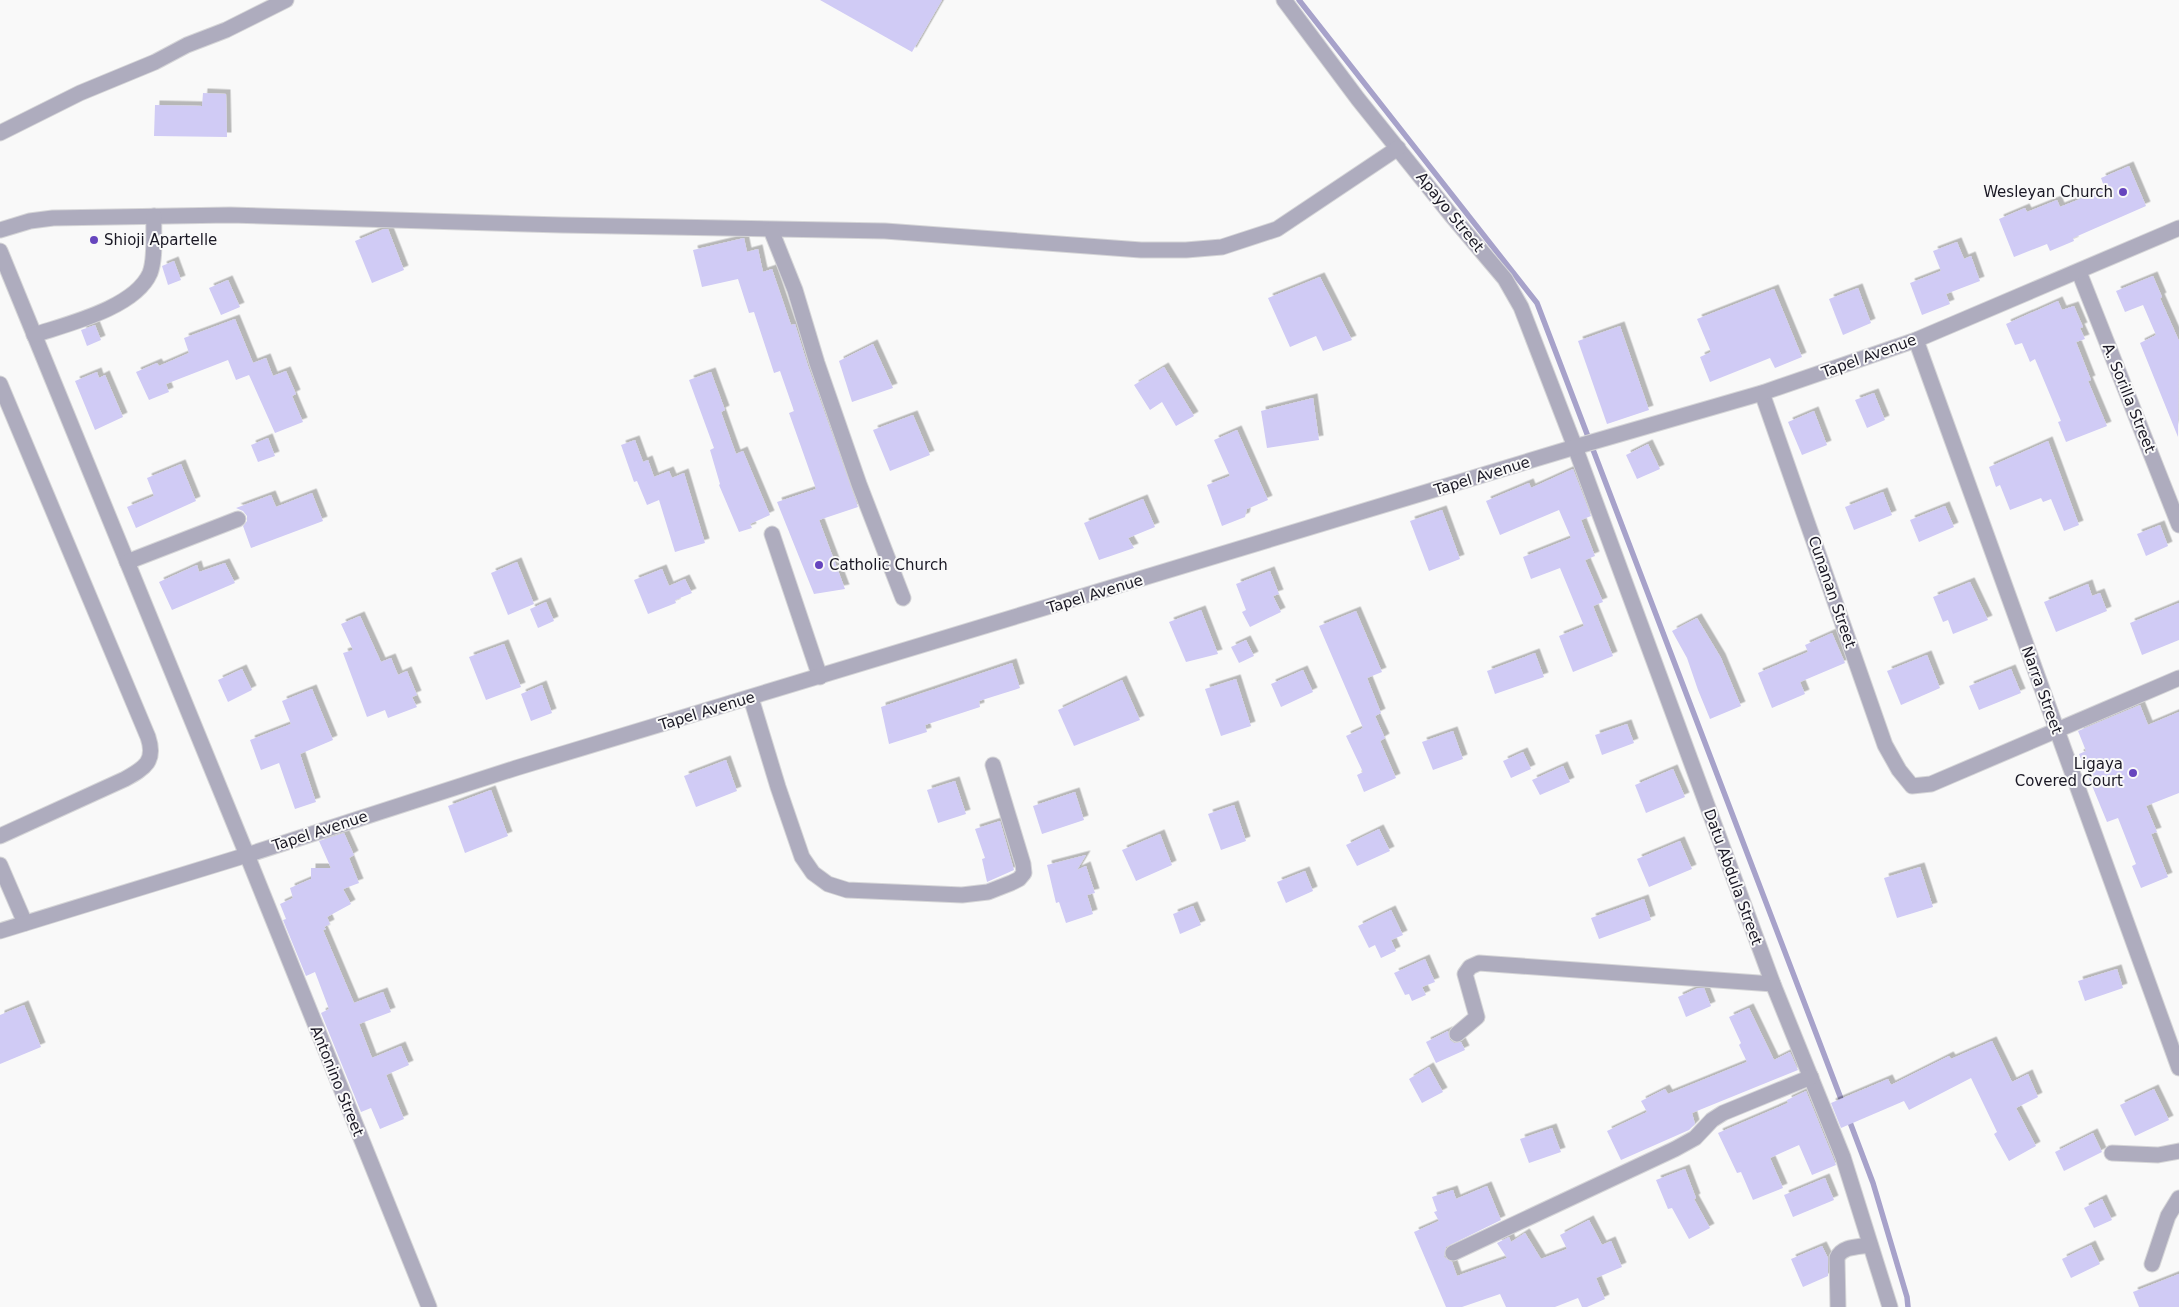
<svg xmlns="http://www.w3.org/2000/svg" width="2179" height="1307" viewBox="0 0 2179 1307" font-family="'DejaVu Sans',sans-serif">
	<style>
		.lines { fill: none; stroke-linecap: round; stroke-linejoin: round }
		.stream { stroke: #a7a2ca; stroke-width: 5.5 }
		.building { fill: #d0cbf5; filter: url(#shadow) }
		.minor-casing { stroke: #d5d5d7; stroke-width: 17 }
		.minor { stroke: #aeacbe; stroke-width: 15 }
		.poi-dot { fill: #6645be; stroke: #f9f9f9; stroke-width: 2 }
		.labels { text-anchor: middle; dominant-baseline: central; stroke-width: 4; stroke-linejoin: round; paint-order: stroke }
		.poi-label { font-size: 15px; fill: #1a1824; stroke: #f9f9f9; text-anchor: end }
		.street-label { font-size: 15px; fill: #1a1824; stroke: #f9f9f9 }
	</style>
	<defs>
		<filter id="shadow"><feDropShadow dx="4.5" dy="-4.5" stdDeviation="0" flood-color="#0004"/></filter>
	</defs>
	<rect width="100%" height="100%" fill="#f9f9f9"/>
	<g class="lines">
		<g class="stream">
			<path d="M1299,0l238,303 306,801"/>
			<path d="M1848,1117l25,66 34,114 1,10"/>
		</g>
	</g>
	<g class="building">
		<path d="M820,0h122l-30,52z"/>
		<path d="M203,93l23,1 1,43 -73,-1 1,-31 47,1z"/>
		<path d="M2129,166l17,40 -73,32 1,3 -24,10 -3,-7 -33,13 -15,-38 26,-11 2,4 30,-12 3,7 45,-18 -4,-11z"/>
		<path d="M384,229h4l16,41 -32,13 -17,-42z"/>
		<path d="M744,238l3,14 11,-3 5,23 9,-3 19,56 4,-1 13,42 50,141 -39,13 26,69 -31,5 -37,-92 39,-13 -27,-76 5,-2 -14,-40 -6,2 -20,-61 -5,1 -11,-34 -36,8 -9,-37z"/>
		<path d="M1957,242l7,17 7,-3 9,25 -34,13 4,10 -28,11 -12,-32 31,-12 -8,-20z"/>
		<path d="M174,261l7,19 -13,5 -6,-19z"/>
		<path d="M2153,276l9,21 -2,1 19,43 -1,96 -38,-94 16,-8 -13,-30 -18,7 -9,-21z"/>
		<path d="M1320,277l32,63 -29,11 -7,-15 -26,11 -22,-49z"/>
		<path d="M228,280l12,27 -19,8 -12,-27z"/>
		<path d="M1858,288l13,35 -28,12 -14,-36z"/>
		<path d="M1774,289l28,68 -27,11 -5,-10 -60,24 -10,-25 11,-5 -14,-33z"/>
		<path d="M2058,301l4,9 12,-4 9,21 -3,1 5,11 -9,3 15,38 -3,1 19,45 -41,16 -8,-20 3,-1 -26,-62 -5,3 -8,-19 -7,2 -9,-21z"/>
		<path d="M235,319l18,44 13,-5 7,18 13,-5 10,23 -4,2 11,26 -28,11 -26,-58 -13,5 -8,-20 -62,24 3,8 -20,8 -13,-28 21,-9 2,3 30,-13 -5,-15z"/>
		<path d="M95,325l6,15 -14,6 -6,-16z"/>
		<path d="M1620,326l29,84 -42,14 -29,-83z"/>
		<path d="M873,344l20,44 -41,14 -13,-41z"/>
		<path d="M1164,367l30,49 -18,10 -14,-24 -12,8 -16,-25z"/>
		<path d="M97,372l2,6 6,-3 18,42 -28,13 -20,-49z"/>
		<path d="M711,372l14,38 -4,2 15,42 7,-3 27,64 -20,9 2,4 -13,4 -20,-47 1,-1 -10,-34 4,-2 -25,-68z"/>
		<path d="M1874,393l11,27 -18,8 -12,-28z"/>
		<path d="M1313,398l6,42 -52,8 -6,-37z"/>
		<path d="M1814,411l13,34 -25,10 -14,-33z"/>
		<path d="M913,415l17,40 -40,16 -17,-41z"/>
		<path d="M1237,430l31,70 -21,9 -2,8 -23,9 -15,-41 23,-9 -16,-36z"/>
		<path d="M268,438l7,18 -17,6 -7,-17z"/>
		<path d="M635,440l8,22 5,-2 6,17 15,-6 3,7 12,-5 21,70 -30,9 -16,-52 -12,5 -10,-24 -3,1 -13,-37z"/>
		<path d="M2048,441l31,84 -15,6 -13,-32 -8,3 -2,-4 -31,12 -10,-25 -4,2 -7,-20z"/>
		<path d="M1648,444l12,25 -23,10 -11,-24z"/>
		<path d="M181,464l15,37 -60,27 -9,-21 27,-11 -7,-18z"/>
		<path d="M1573,469l18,47 -10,4 14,36 -10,4 18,42 -10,4 20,50 -40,16 -14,-36 25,-10 -24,-58 -29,11 -8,-22 48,-19 -12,-28 -59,25 -14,-34 43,-18 2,5z"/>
		<path d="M1883,492l9,23 -38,15 -9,-23z"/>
		<path d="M312,493l11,28 -72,27 -8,-22 4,-5v-5l-4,-5 -7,-3 35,-13 5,12z"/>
		<path d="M1143,499l12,28 -27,11 6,10 -35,12 -15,-37z"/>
		<path d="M1945,506l9,21 -35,15 -9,-22z"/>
		<path d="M1442,510l18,49 -31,12 -19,-50z"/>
		<path d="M2160,525l8,21 -22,10 -9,-22z"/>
		<path d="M517,562l17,42 -26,11 -17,-42z"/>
		<path d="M225,563l10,20 -63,27 -13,-28 38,-17 2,7z"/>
		<path d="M662,569l7,17 16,-7 7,14 -17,7 1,3 -28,11 -14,-34z"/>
		<path d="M1270,571l9,23 -6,2 8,16 -31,15 -8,-15 4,-2 -10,-26z"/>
		<path d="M1970,582l18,38 -35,14 -5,-14 -5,2 -10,-25z"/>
		<path d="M2088,584l4,12 8,-3 7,18 -51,21 -12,-30z"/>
		<path d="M546,602l8,19 -16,7 -8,-19z"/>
		<path d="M2179,603v37l-37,15 -12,-32z"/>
		<path d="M1201,610l17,44 -32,8 -17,-40z"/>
		<path d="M1356,611l26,61 -15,6 14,35 -6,3 10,22 -5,3 16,37 -32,14 -7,-17 6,-3 -17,-36 17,-8 -44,-102z"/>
		<path d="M360,616l21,46 10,-4 7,17 9,-4 10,24 -5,2 5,10 -29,11 -3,-8 -18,7 -24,-64 10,-3 -12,-26z"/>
		<path d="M1697,618l24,40 20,48 -31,13 -12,-29 -11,-32 -15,-27z"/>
		<path d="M1832,633l13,30 -45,19 5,12 -33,14 -14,-35 50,-21 -3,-7z"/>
		<path d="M1246,640l8,16 -15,7 -8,-16z"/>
		<path d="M504,644l17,43 -35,13 -17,-43z"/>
		<path d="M1535,653l9,24 -49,17 -8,-23z"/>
		<path d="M1927,655l13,33 -39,17 -14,-34z"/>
		<path d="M1012,663l8,25 -41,13 1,6 -55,18 2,7 -38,12 -8,-37z"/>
		<path d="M242,669l10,21 -24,12 -10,-22z"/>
		<path d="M2011,669l10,24 -42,17 -10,-24z"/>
		<path d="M1303,670l10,22 -32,15 -10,-23z"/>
		<path d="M1236,679l15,47 -30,10 -16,-47z"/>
		<path d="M1122,680l18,40 -66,26 -16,-36z"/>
		<path d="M542,685l10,28 -21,8 -10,-27z"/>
		<path d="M312,689l21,51 -33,14 16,48 -21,7 -16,-46 -18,7 -11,-30 41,-16 -9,-23z"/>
		<path d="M2140,705l8,20 31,-13v81l-33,13 11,26 -6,2 17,43 -27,11 -9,-22 4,-2 -18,-46 -11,4 -28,-68 7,-3 -8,-20z"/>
		<path d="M1627,724l7,19 -32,12 -7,-20z"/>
		<path d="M1453,731l10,28 -30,11 -11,-28z"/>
		<path d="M1523,752l8,17 -20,9 -8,-17z"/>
		<path d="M726,760l11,31 -41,16 -12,-31z"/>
		<path d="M1563,766l7,16 -30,13 -8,-15z"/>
		<path d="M1673,769l12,28 -39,16 -11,-28z"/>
		<path d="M955,781l11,33 -28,9 -11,-33z"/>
		<path d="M491,790l17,46 -43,17 -17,-47z"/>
		<path d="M1075,792l9,28 -42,14 -9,-28z"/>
		<path d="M1234,805l12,36 -25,9 -13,-36z"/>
		<path d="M1000,821l14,49 -27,12 -5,-23 3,-1 -10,-29z"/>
		<path d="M1379,829l11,22 -33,15 -11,-21z"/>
		<path d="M344,833l10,22 -5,3 10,25 -16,6 8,15 -24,13 3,7 -6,3 2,2 -3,1 31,73 29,-11 8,20 -32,12 13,34 29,-12 8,19 -23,10 18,44 -24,10 -9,-21 -10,4 -40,-99 8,-4 -14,-37 -9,4 -23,-56 3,-1 -6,-15 13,-6 -3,-10 21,-9v-11h20l-12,-27z"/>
		<path d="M1160,834l12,31 -36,16 -14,-31z"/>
		<path d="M1680,841l12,28 -43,18 -12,-28z"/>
		<path d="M1086,855l-9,15 9,-4 9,27 -8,2 6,19 -27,9 -7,-21 -3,1 -9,-38z"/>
		<path d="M1920,867l13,40 -36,11 -13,-40z"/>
		<path d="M1305,871l8,20 -27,12 -9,-21z"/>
		<path d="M1644,899l7,21 -52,19 -8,-21z"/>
		<path d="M1193,906l8,19 -21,9 -7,-20z"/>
		<path d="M1391,910l12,25 -12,5 5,11 -15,7 -6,-13 -6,3 -11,-22z"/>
		<path d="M1425,959l10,23 -13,5 4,8 -14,6 -3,-7 -4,1 -11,-22z"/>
		<path d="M2117,969l6,19 -38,13 -7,-20z"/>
		<path d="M1698,988h6l7,18 -25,11 -8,-20z"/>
		<path d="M24,1005l17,42 -41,17v-49z"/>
		<path d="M1749,1008l25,52 16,-8 8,18 -106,43 3,11 -6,6 -68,30 -14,-29 40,-19 -6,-11 24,-12 3,5 79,-32 -8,-17 2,-2 -12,-26z"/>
		<path d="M1448,1031l2,9 4,3 7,-1 4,8 -29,13 -10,-21z"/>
		<path d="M1992,1041l20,41 16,-8 10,23 -22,11 20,38 -27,15 -15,-27 3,-2 -26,-54 -62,32 -5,-9 -63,27 -10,-25 57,-24 3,6 58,-29 2,3z"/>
		<path d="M1429,1067l14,25 -21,11 -13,-24z"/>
		<path d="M2154,1089l15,31 -34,16 -15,-31z"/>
		<path d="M1806,1091l30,74 -24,10 -13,-30 -29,13 13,30 -30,12 -12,-28 -4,1 -19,-40 70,-30 -1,-3z"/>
		<path d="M1552,1128l9,24 -32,11 -9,-24z"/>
		<path d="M2093,1133l9,19 -38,19 -9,-19z"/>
		<path d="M1685,1169l11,29 -2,1 16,29 -21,11 -17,-31 -4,1 -12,-29z"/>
		<path d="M1825,1178l9,22 -41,17 -9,-22z"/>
		<path d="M1487,1186l14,34 -55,27 -2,10 8,5 5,14 50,-18 -10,-15 12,-6 2,5 14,-9 16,26 26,-10 -7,-14 29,-15 13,25 9,-4 11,26 -26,11 9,21 -18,8h-5l-4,-9 -23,9h-49l-6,-13 -38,13h-16l-32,-75 25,-11 -5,-9 3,-1 -5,-14 21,-7 3,9z"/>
		<path d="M2102,1199l10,21 -18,8 -10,-20z"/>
		<path d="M2091,1245l9,19 -29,14 -9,-19z"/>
		<path d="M1822,1246l6,12v18l-25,11 -12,-28z"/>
		<path d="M2179,1274v33h-40l-6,-15z"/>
	</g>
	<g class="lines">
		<g class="minor-casing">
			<g id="minor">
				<path d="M1284,0l74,99 93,116 54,64 16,28 54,140 198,537 70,173 47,150"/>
				<path d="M0,133l80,-40 75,-31 32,-17 39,-15 60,-30"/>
				<path d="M0,230l30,-9 23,-3 177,-3 331,10 324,6 256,19h45l36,-3 55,-18 121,-81"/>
				<path d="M771,230l24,60 22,73 42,121 44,114"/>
				<path d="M0,251l247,604 182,452"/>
				<path d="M2079,272l100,253"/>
				<path d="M34,335c33,-11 101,-27 116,-62 6,-16 3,-39 4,-57"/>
				<path d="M1916,340l263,728"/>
				<path d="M0,384l148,353c8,24 -3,31 -23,42l-125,57"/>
				<path d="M1762,393l123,352 14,25 13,16 19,-2 248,-106"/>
				<path d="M772,534l48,143"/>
				<path d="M127,562l111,-43"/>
				<path d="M751,698l27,89 24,70 11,16 15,11 19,6 115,5 26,-3 23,-9 8,-4 5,-6 -1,-9 -30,-99"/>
				<path d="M0,865l25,58"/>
				<path d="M0,931l247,-76 269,-87 1059,-321 187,-54 154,-53 263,-112"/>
				<path d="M1457,1034l20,-17 -12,-43 5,-7 9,-4 294,21"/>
				<path d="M2112,1153l46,2 21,-4"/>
				<path d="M1453,1253l222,-104 20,-11 17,-18 11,-7 88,-36"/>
				<path d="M2152,1264l16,-48 11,-18"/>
				<path d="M1838,1307l-1,-49c5,-12 21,-11 33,-13"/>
			</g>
		</g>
		<use href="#minor" class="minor"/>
	</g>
	<g class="poi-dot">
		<circle cx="2123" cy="192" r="5"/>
		<circle cx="94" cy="240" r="5"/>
		<circle cx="819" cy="565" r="5"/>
		<circle cx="2133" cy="773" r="5"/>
	</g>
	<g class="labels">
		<g class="poi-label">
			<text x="2113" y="192">Wesleyan Church</text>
			<text x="104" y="240" text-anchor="start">Shioji Apartelle</text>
			<text x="829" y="565" text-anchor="start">Catholic Church</text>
			<text x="2123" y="764">Ligaya<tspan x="2123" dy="17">Covered Court</tspan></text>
		</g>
		<g class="street-label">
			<text transform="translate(1450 212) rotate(51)">Apayo Street</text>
			<text transform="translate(1869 356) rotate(-20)">Tapel Avenue</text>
			<text transform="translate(2129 398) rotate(68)">A. Sorilla Street</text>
			<text transform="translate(1482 476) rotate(-17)">Tapel Avenue</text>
			<text transform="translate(1832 592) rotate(71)">Cunanan Street</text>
			<text transform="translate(1095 594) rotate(-17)">Tapel Avenue</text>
			<text transform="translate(2042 690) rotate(70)">Narra Street</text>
			<text transform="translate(707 711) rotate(-17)">Tapel Avenue</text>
			<text transform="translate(320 831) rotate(-18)">Tapel Avenue</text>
			<text transform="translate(1733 877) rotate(70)">Datu Abdula Street</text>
			<text transform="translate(337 1081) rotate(68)">Antonino Street</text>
		</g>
	</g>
</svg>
